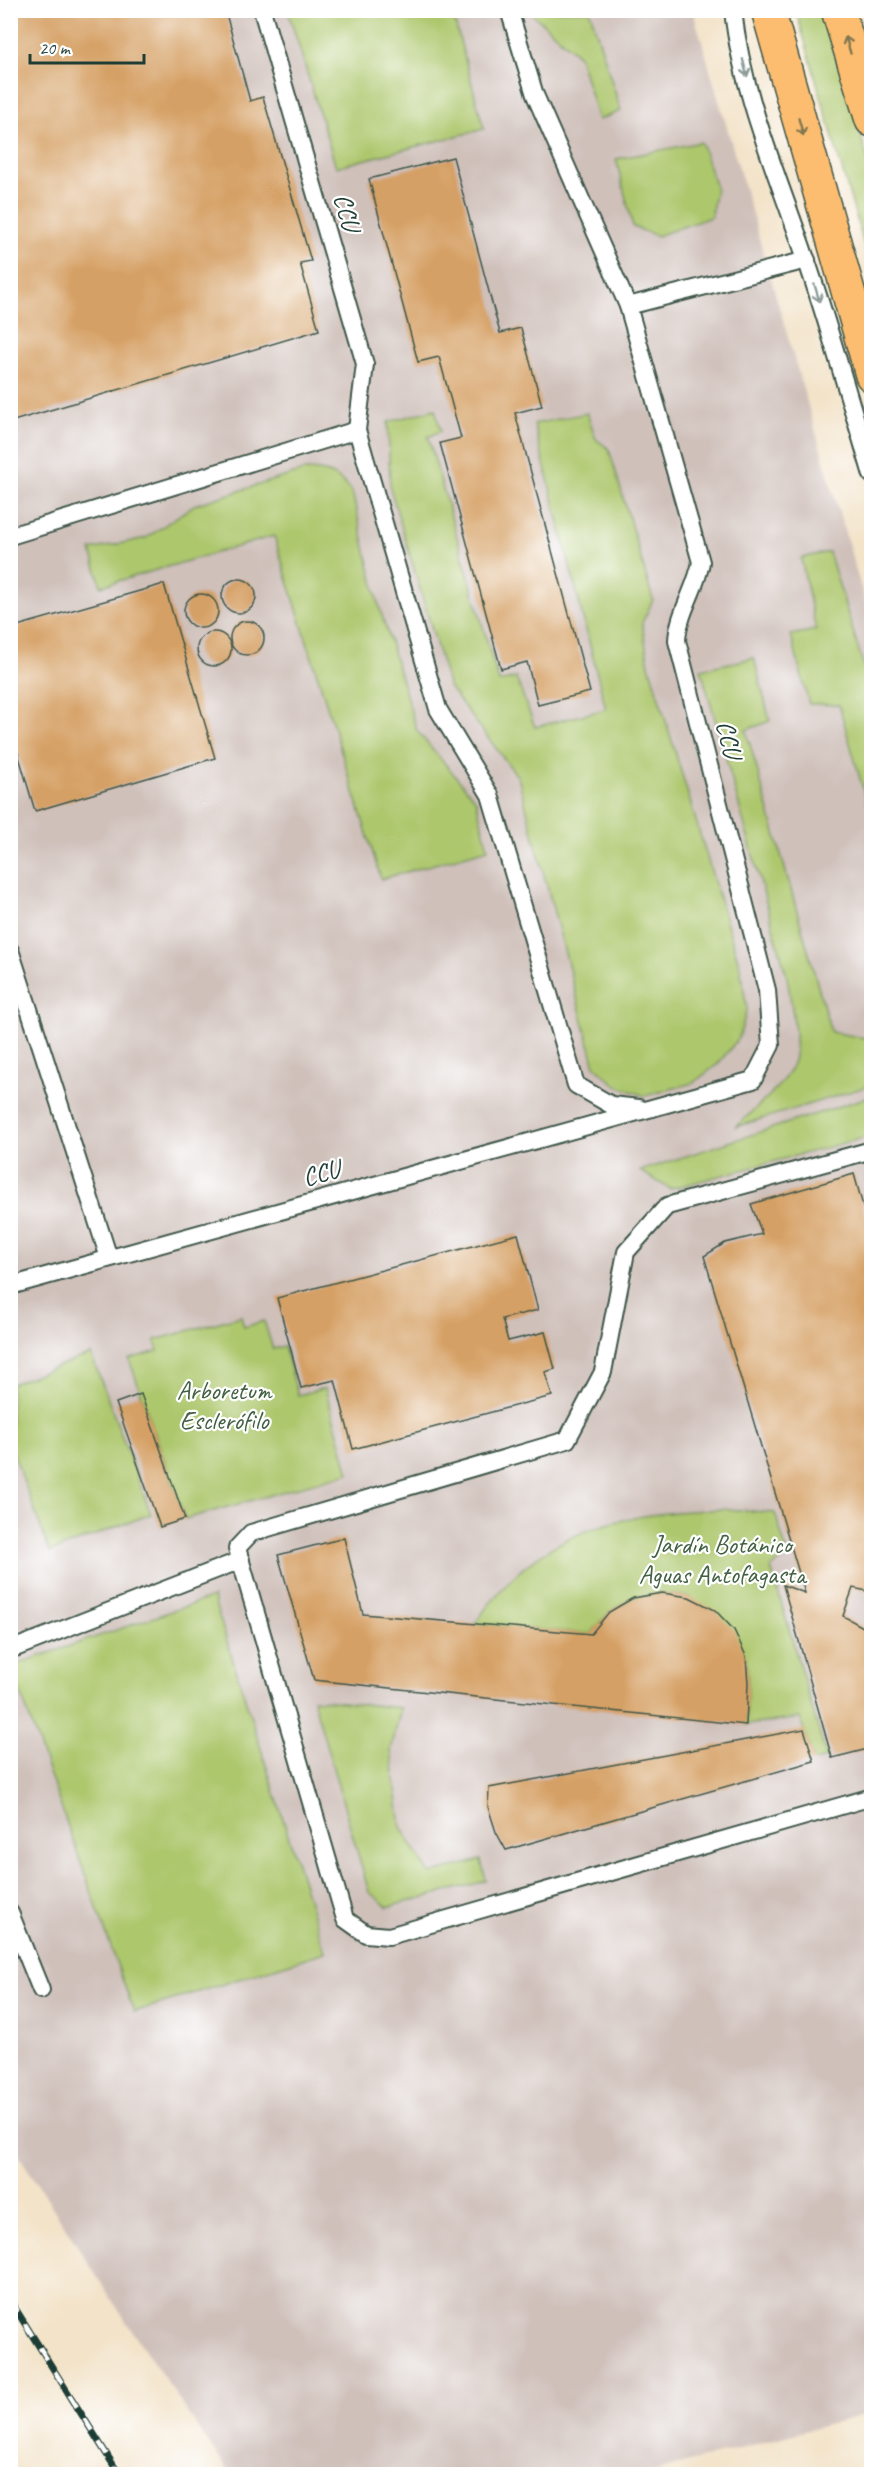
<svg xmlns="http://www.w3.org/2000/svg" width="882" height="2485" viewBox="0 0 882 2485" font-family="Caveat,sans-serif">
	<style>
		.industrial { fill: #cfc0ba }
		.green { fill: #adc76d; stroke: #668250; stroke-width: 1.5 }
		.building { fill: #d5a065 }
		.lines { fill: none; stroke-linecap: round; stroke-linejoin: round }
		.service-casing { stroke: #3f564a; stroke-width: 20 }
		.primary-casing { stroke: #3f564a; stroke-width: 36 }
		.service { stroke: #fff; stroke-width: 16 }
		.primary { stroke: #fcbd6f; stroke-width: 33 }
		.rail-casing { stroke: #1f3d34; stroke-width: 7 }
		.rail { stroke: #fff; stroke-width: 4.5; stroke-dasharray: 14; stroke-linecap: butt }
		.oneway { stroke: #82774f }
		.oneway2 { stroke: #8f9e9a }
		.labels { text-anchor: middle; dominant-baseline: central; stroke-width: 4.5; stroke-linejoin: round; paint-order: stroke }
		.street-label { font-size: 26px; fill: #1f3d34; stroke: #fff }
		.park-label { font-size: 26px; fill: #426042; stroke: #fff }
	</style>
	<rect width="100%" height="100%" fill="#fff"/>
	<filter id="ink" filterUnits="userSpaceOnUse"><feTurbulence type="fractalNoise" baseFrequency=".0167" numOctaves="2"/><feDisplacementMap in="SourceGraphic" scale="12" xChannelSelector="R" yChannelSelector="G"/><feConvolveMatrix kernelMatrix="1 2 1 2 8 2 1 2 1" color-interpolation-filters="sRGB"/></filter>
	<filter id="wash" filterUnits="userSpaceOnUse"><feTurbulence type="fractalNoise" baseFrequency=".008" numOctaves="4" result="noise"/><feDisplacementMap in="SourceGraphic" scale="24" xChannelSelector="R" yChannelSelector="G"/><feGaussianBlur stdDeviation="1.35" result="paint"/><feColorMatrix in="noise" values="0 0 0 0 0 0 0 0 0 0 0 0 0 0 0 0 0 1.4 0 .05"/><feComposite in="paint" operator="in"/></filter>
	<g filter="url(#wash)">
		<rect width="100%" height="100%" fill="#f3e3c9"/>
		<path class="industrial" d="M11,11h682l178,611v1791l-226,61h-415l-96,-140 -123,-191z"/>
		<g class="green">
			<path d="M288,11h164l32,118 -148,38z"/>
			<path d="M529,11h61l31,100 -23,9 -19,-64z"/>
			<path d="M796,11h29l46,159v99z"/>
			<path d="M701,142l15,46 -5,29 -54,19 -24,-9 -17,-68z"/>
			<path d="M435,409l6,22 -13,6 71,245 17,-4 19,49 71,-18 -72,-285 53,-11 9,26 13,10 44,151 -11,23 7,42 91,302 7,42 -8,29 -21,26 -25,19 -48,13 -28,-10 -22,-20 -77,-289 -69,-90 -59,-199 -2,-66z"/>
			<path d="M306,470c23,1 31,3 46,22l26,110 39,129 59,69 12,49 -107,30 -107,-343 -173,50 -10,-36 55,-12 48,-33z"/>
			<path d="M829,552l42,138v127l-32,-112 -30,-1 -18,-69 25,-5 -15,-72z"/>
			<path d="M754,658l16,63 -24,9 85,302 40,7 1,46 -137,42c16,-14 58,-49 60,-71 2,-25 -4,-54 -8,-79l-86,-308z"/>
			<path d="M871,1096v40l-201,53 -30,-18z"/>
			<path d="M241,1316l3,11 20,-6 9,28 11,-3 14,49 27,-7 24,85 -164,46 -56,-160 29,-8 -3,-11z"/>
			<path d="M91,1354l60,160 -101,38 -39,-105v-63z"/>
			<path d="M727,1509l48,4 13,43 -17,12 56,190 -13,3 -14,-43 -54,7 2,-41 -2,-28 -57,-59 -27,-4 -29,5 -24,14 -18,22 -116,-10c64,-97 143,-111 252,-115z"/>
			<path d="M213,1597l112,355 -191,60 -123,-346z"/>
			<path d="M313,1699l88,9 -10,42 10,77 29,47 51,-14 5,21 -98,26 -19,-15z"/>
		</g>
		<g id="blocks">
			<g class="building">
				<path d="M10,10h215l25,91 13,-4 48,164 -11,2 19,67 -309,92z"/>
				<path d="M453,157l47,176 21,-5 21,78 -27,7 75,279 -52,13 -11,-43 -26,7 -61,-226 21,-5 -22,-81 -21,5 -49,-183z"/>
				<circle cx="239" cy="596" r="17"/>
				<path d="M164,584l51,174 -180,53 -25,-85v-98z"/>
				<circle cx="201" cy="611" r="17"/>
				<circle cx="247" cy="638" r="17"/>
				<circle cx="214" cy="649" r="17"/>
				<path d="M854,1174l18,64v354l-19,-4 -10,28 29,16v116l-40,10 -49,-173 22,8 -101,-337 21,-13 37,-9 -11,-30z"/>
				<path d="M518,1234l20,76 -36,9 6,22 37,-9 10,37 -10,3 7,24 -199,53 -18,-69 -34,8 -24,-90z"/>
				<path d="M141,1394l44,125 -25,8 -44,-124z"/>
				<path d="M344,1538l19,76 228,20 18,-22 24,-14 29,-5 27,4 26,13 19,20 12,26 2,28 -2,41 -432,-45 -36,-125z"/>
				<path d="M804,1729l10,32 -308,89 -10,-18 -8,-25 1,-19z"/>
			</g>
		</g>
	</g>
	<g filter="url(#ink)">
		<use href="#blocks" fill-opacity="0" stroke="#3f564a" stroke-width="1.5"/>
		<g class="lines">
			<g class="service-casing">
				<g id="service">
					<path d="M262,10l103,354 -8,66 81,279 52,86 86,290 35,20 28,3"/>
					<path d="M733,10c9,85 45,166 72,246 25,72 45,146 67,219"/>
					<path d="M628,306l179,-46"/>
					<path d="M10,536l347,-106"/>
					<path d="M10,950l99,308"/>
					<path d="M872,1150l-205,56 -41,46 -23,120 -36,68 -316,93 -14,15 108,371 21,15 23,2 483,-139"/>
					<path d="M10,1286l743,-206 18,-35 -4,-55 -90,-349c1,-28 19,-51 24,-79l-73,-256 -93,-211 -26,-85"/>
					<path d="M10,1650l231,-90"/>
					<path d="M10,1913l31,77"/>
				</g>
			</g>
			<g class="primary-casing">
				<g id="primary">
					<path d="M768,10l104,365"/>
					<path d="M838,10l34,110"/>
				</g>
			</g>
			<use href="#service" class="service"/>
			<use href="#primary" class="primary"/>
			<g class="rail-casing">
				<path id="rail" d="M10,2300l109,174"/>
			</g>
			<use href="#rail" class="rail"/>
		</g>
		<defs><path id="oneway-shaft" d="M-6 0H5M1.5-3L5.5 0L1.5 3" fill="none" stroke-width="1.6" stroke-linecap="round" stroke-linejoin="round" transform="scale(1.5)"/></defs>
		<g class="oneway">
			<use href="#oneway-shaft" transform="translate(848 45) rotate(-107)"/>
			<use href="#oneway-shaft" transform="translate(801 127) rotate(74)"/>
		</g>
		<g class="oneway2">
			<use href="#oneway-shaft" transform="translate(745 68) rotate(76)"/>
			<use href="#oneway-shaft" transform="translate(817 293) rotate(73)"/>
		</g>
	</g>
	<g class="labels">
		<g class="street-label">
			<text transform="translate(347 212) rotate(74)">CCU</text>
			<text transform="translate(729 739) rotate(76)">CCU</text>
			<text transform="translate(321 1173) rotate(-16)">CCU</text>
		</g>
		<g class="park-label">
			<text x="224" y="1390">Arboretum<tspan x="224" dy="30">Esclerófilo</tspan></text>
			<text x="722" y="1544">Jardín Botánico<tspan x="722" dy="30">Aguas Antofagasta</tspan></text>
		</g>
	</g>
	<rect width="882" height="2485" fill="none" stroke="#fff" stroke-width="36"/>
	<path d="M30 54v9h114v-9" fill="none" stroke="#1f3d34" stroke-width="3"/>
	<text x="39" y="54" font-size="18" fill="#1f3d34" stroke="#ffffff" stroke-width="4.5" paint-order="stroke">20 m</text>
</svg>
